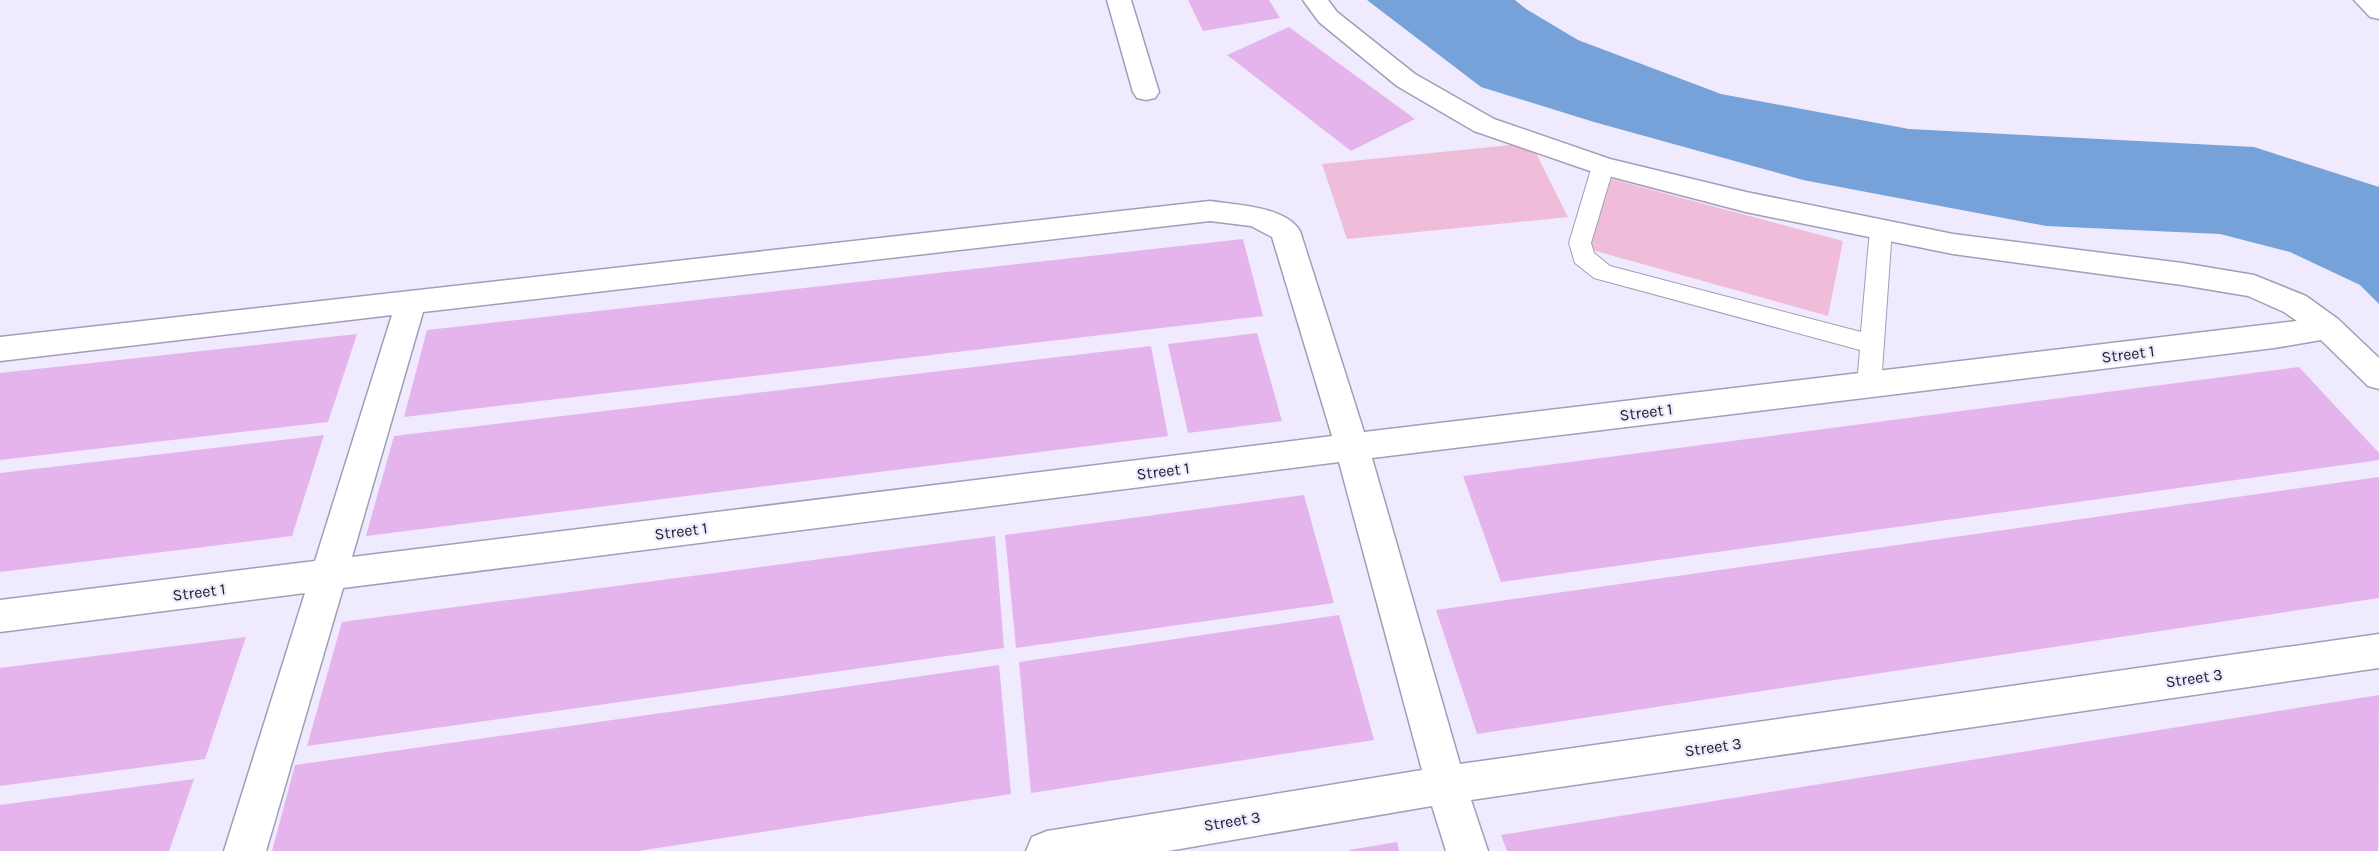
<svg xmlns="http://www.w3.org/2000/svg" width="2379" height="851" viewBox="0 0 2379 851" font-family="Karla,sans-serif">
	<style>
		.green { fill: #efbcd9 }
		.water { fill: #76a2d9 }
		.building { fill: #e5b4ed }
		.lines { fill: none; stroke-linecap: round; stroke-linejoin: round }
		.lane-casing { stroke: #a59cb9; stroke-width: 2 }
		.street-casing { stroke: #a59cb9; stroke-width: 3 }
		.lane { fill: #fff; fill-rule: evenodd }
		.street { fill: #fff; fill-rule: evenodd }
		.labels { text-anchor: middle; dominant-baseline: central; stroke-width: 4.5; stroke-linejoin: round; paint-order: stroke }
		.street-label { font-size: 16px; fill: #1e1a25; stroke: #efeafd }
	</style>
	<rect width="100%" height="100%" fill="#efeafd"/>
	<g class="green">
		<path d="M1531,143l37,74 -221,22 -25,-75z"/>
		<path d="M1611,179l232,62 -15,75 -243,-68z"/>
	</g>
	<path class="water" d="M1367,0h148l11,9 52,31 143,54 188,35 345,18 125,40v117l-19,-19 -70,-33 -70,-18 -174,-8 -243,-46 -209,-58 -113,-35z"/>
	<g class="building">
		<path d="M1188,0h81l11,18 -77,13z"/>
		<path d="M1289,27l126,92 -64,32 -124,-96z"/>
		<path d="M1243,239l20,77 -859,101 23,-87z"/>
		<path d="M1257,333l25,88 -94,12 -20,-89z"/>
		<path d="M357,334l-29,88 -328,38v-87z"/>
		<path d="M1151,346l17,90 -802,100 28,-100z"/>
		<path d="M2299,367l80,86v7l-878,122 -38,-106z"/>
		<path d="M324,435l-32,101 -292,36v-99z"/>
		<path d="M2379,477v121l-902,136 -41,-124z"/>
		<path d="M1304,495l30,108 -318,45 -11,-113z"/>
		<path d="M995,536l9,112 -697,98 35,-124z"/>
		<path d="M1339,615l35,125 -343,53 -12,-131z"/>
		<path d="M246,637l-41,122 -205,27v-118z"/>
		<path d="M999,665l12,129 -373,57h-366l23,-86z"/>
		<path d="M2379,695l-1,156h-871l-6,-16z"/>
		<path d="M194,779l-25,72h-169v-46z"/>
		<path d="M1397,842l2,9h-50v-1z"/>
	</g>
	<g class="lines">
		<g class="lane-casing">
			<path id="lane" d="M1603,159l8,2 3,5 -23,77 3,10 16,13 251,66 9,-103 3,-5 8,-3 8,3 3,5 -11,156 -3,7 -9,2 -9,-2 -3,-7 3,-35 -266,-72 -19,-15 -6,-20 23,-77 3,-5z"/>
		</g>
		<g class="street-casing">
			<g id="street">
				<path d="M1107,0h24l28,92 -4,6 -9,2 -9,-2 -4,-6z"/>
				<path d="M1303,0h25l9,12 78,62 79,45 116,40 136,33 207,42 229,29 72,12 52,21 32,23 41,39v31l-11,-3 -47,-46 -47,8 -902,110 88,306 919,-130v34l-908,132 17,51h-42l-14,-45 -264,45h-142l6,-14 15,-6 375,-61 -83,-308 -996,126 -77,263h-42l81,-258 -305,39v-32l315,-39 77,-246 -392,46v-24l1210,-136c26,4 75,5 90,30l64,201 933,-111 -13,-9 -36,-16 -66,-11 -229,-31 -207,-42 -153,-40 -119,-41 -77,-45 -78,-64zM1210,221l41,5 21,11 60,199 -980,121 71,-245z"/>
				<path d="M2354,0h25v19l-9,-2z"/>
			</g>
		</g>
		<use href="#lane" class="lane"/>
		<use href="#street" class="street"/>
	</g>
	<g class="labels">
		<g class="street-label">
			<text transform="translate(2128 354) rotate(-7)">Street 1</text>
			<text transform="translate(1646 412) rotate(-7)">Street 1</text>
			<text transform="translate(1163 471) rotate(-7)">Street 1</text>
			<text transform="translate(681 531) rotate(-7)">Street 1</text>
			<text transform="translate(199 592) rotate(-7)">Street 1</text>
			<text transform="translate(2194 678) rotate(-8)">Street 3</text>
			<text transform="translate(1713 747) rotate(-8)">Street 3</text>
			<text transform="translate(1232 821) rotate(-9)">Street 3</text>
		</g>
	</g>
</svg>
